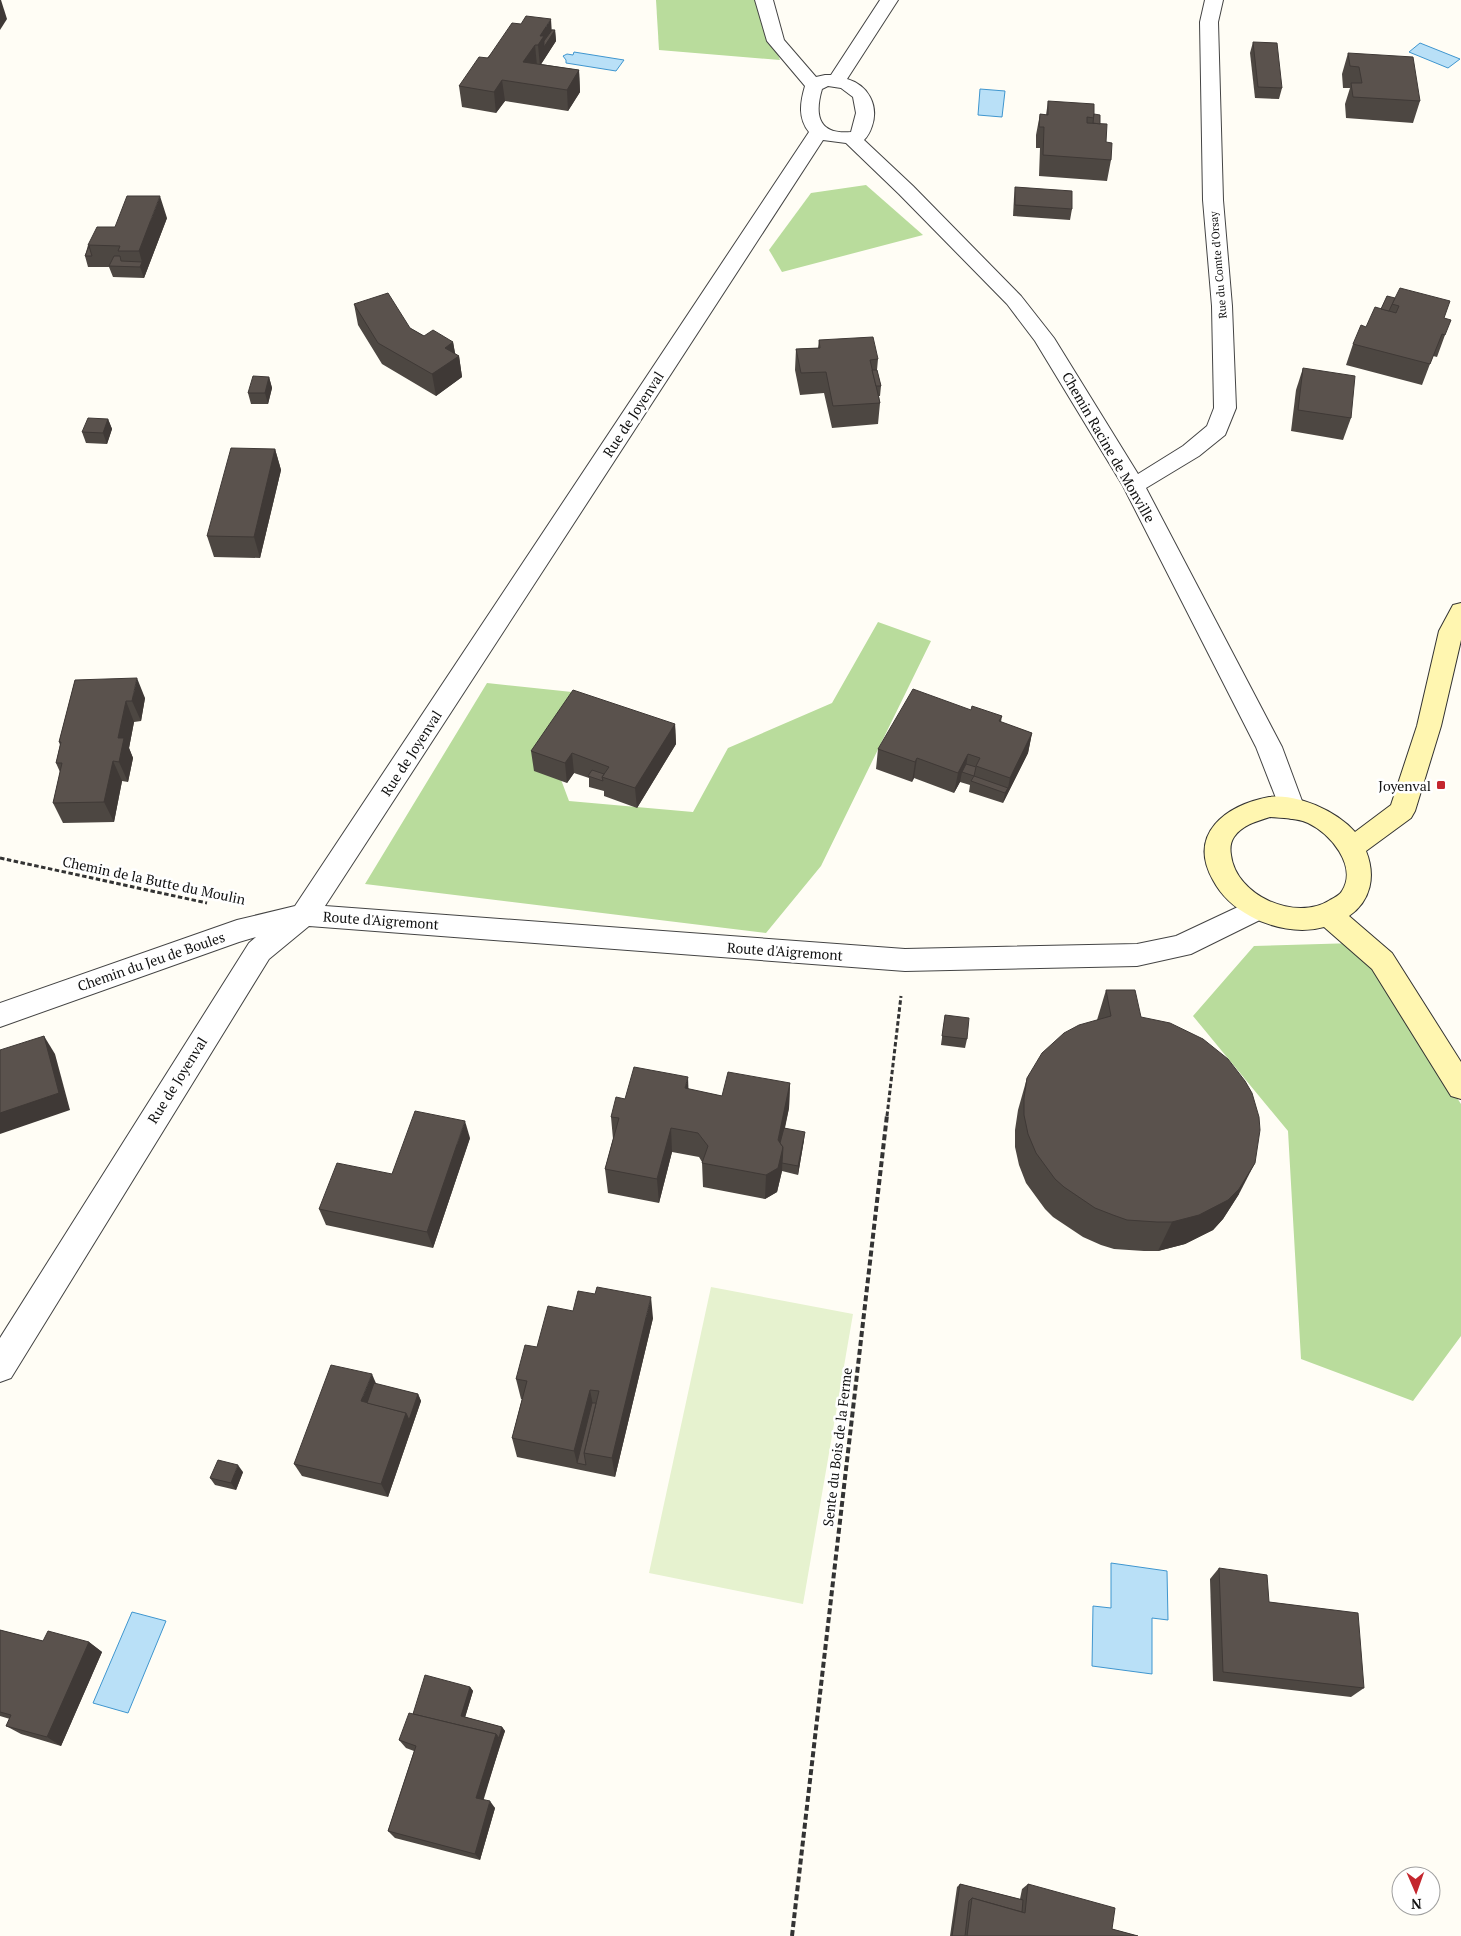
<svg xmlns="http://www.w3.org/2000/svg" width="1461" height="1936" viewBox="0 0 1461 1936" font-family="'PT Serif',serif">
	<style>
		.forest { fill: #b9dc9c }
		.pitch { fill: #e6f2cf }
		.water { fill: #b9e0f7; stroke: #3f96cf }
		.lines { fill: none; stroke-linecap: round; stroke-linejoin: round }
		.street-casing { stroke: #444; stroke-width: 2 }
		.secondary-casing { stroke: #333; stroke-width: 2 }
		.path-far1 { stroke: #333; stroke-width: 3; stroke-dasharray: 4.5 2.5; stroke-linecap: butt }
		.path { stroke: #333; stroke-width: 4; stroke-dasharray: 6 3; stroke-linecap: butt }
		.street { fill: #fff; fill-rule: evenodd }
		.secondary { fill: #fff6b0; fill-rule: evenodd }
		.wall { fill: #4d4742 }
		.shaded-wall { fill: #3f3936 }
		.building { fill: #5a524d; stroke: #3f3936 }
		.poi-dot { fill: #c4262e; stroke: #fff; stroke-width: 2 }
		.labels { text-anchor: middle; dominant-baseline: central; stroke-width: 5; stroke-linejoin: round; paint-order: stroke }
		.far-street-label { font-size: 11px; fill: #111; stroke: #fff }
		.street-label { font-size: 14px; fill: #111; stroke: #fff }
		.poi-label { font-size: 14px; fill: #111; stroke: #fff; text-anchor: end }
	</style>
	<rect width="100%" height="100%" fill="#fffdf5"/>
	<g class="forest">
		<path d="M656,0h103l21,60 -121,-10z"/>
		<path d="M866,185l57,50 -141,37 -13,-22 42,-57z"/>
		<path d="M878,622l53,19 -110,225 -55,67 -401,-49 122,-201 85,9 -22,58 19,51 124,11 35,-64 104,-45z"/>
		<path d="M1355,943l106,161v232l-48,65 -112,-42 -13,-228 -95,-115 61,-70z"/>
	</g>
	<path class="pitch" d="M711,1287l142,27 -50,290 -154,-31z"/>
	<g class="water">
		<path d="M1420,43l40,16 -12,9 -39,-16z"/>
		<path d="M574,52l50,8 -8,11 -50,-8v-3l-3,-4 4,-2 6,1z"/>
		<path d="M980,89l25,2 -3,26 -24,-2z"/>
		<path d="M1111,1563l56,8 1,49 -16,-2v56l-60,-8 1,-60 18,2z"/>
		<path d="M132,1612l34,9 -38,92 -35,-10z"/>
	</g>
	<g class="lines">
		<g class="street-casing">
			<path id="street" d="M755,0h18l11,40 32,37 9,-2h6l49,-75h18l-51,79c21,6 32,26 25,47 -2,6 -4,10 -8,14l49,46 108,110 33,42 84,136 45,-28 24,-20 7,-18 -2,-102 -9,-106 -3,-178 5,-22h18l-5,22 5,178 9,106 4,102 -11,27 -26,21 -53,32 136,259 23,62 -4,7 -9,3 -9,-3 -27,-69 -133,-261 -88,-145 -28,-37 -108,-110 -53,-51 -23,-3 -498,766 580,43 232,-5 39,-8 81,-38 9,3 4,8 -4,8 -75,37 -54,12 -232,5 -596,-45 -40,33 -258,419 -11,4v-44l249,-395 7,-6 -17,5 -239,85v-24l237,-83 58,-14 514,-774c-11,-14 -9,-29 -4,-46l-38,-45zM828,86l13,2 12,9 3,16 -5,19c-32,3 -37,-16 -29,-43z"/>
		</g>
		<g class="secondary-casing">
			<path id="secondary" d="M1461,603v37l-20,86 -26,85 -4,7 -45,33c10,25 5,50 -17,65l43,37 69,109v37l-10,-3 -79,-127 -48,-42c-24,7 -52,1 -74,-11 -16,-9 -28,-19 -37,-36 -26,-46 13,-75 56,-83 28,-4 68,14 86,35l36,-27 26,-79 22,-95 14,-26zM1270,817c12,1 27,1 38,6 22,10 50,43 34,68 -2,4 -8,7 -12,9 -34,22 -94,-4 -99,-45 -1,-6 -1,-12 3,-18 8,-12 23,-16 36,-20z"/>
		</g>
		<g class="path-far1">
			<path d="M0,858l207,45"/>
			<path d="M887,1116l14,-120"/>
		</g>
		<path class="path" d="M792,1936l95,-821"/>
		<use href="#street" class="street"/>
		<use href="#secondary" class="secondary"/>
	</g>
	<g class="wall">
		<path d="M521,24l34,6 1,11 -15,23 38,6 1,22 -12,19 -63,-10 -9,12 -34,-6 -3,-21z"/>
		<path d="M1253,42l29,46 -3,11 -24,-1 -5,-45z"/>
		<path d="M1348,53l72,48 -7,22 -67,-5 -1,-14 5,-16h-7l-1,-14z"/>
		<path d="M1048,101l46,13 6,10 11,36 -4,21 -68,-5 1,-28h-4v-13l4,-21 6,1z"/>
		<path d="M1015,187l57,22 -2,11 -57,-4 1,-19z"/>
		<path d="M167,218l-23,60 -31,-1 -4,-10h-21l-3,-11 3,-11 27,-18z"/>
		<path d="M1387,296l57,22 1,17 -8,22 -4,-1 -11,29 -76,-20 7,-21 28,-35z"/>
		<path d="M354,304l56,24 14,8 29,6 2,12 4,2 3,21 -26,19 -54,-32 -24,-39z"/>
		<path d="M819,340l59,19 -1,11 4,16 -1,10h-1l1,7 -2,21 -46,4 -8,-35 -24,2 -5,-25 1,-21 22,-1z"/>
		<path d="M1303,368l48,50 -8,22 -52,-9 5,-41z"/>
		<path d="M269,377l3,11 -4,16h-17l-3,-11z"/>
		<path d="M108,419l4,10 -5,15 -21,-1 -4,-11z"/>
		<path d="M275,449l6,21 -21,88 -46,-1 -7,-21z"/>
		<path d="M75,680l70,18 -4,23 -7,1 -5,26 4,10 -5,24 -6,-1 -8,41 -51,1 -10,-20 7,-31 -4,-9 4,-18 -1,-3z"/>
		<path d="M971,710l31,6 -1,6 31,11 -4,20 -25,50 -34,-11 1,-7 -10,-3 -6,11 -40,-15 -2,4 -36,-13 2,-20z"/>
		<path d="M675,724l1,20 -39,64 -33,-12v-5l-15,-4v-9l-15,-5 -7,10 -33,-12 -3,-20z"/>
		<path d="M1106,990l35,27 98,177 -16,25 -10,11 -28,14 -27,7h-14l-30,-2 -13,-4 -18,-8 -30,-20 -8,-8 -19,-26 -7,-18 -4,-18v-17l3,-20 9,-32 70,-58z"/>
		<path d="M945,1015l22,24 -2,9 -24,-3z"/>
		<path d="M790,1083l-1,25 -4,20 19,12 -6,35 -16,-4 -5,21 -12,7 -62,-12 -1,-25 -3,-5 -27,-5 -13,51 -51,-10 -3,-24 8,-30 -2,-22 14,-18 63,-10 34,7z"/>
		<path d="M470,1138l-37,110 -107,-23 -7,-16z"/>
		<path d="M573,1311l80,7 -38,159 -98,-20 -5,-19 10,-39h-1l-5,-20 21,-32z"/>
		<path d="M376,1384l42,10 3,7 -33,96 -86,-21 -8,-12z"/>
		<path d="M243,1472l-7,18 -21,-5 -5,-7z"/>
		<path d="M1219,1568l145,120 -13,9 -138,-16 -3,-102z"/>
		<path d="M0,1630l43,11 46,1 13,10 -41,94 -40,-12 -15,-8 4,-7 -10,-3z"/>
		<path d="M470,1687l3,4 -8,26 37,10 3,4 -22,68 12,9 -15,52 -85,-22 -7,-7 26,-80 -8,-3 -7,-8 14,-26z"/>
		<path d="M960,1884l60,15 2,-10 6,-5 84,45 26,7h-188l7,-49z"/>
	</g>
	<g class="shaded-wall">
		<path d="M0,0h1l6,19 -7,11z"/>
		<path d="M551,19l1,16 3,-5 1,11 -16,25 -2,-21 2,-9z"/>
		<path d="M535,45l2,21 -14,-4z"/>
		<path d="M579,70l1,22 -12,19 -1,-21z"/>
		<path d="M502,80l3,21 -9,12 -2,-21z"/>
		<path d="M160,196l7,22 -23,60 -4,-11 2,-5 -3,-11z"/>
		<path d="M453,342l3,16 3,-2 3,21 -26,19 -4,-22 13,-26z"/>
		<path d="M269,377l3,11 -4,16 -3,-11z"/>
		<path d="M108,419l4,10 -5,15 -4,-11z"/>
		<path d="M275,449l6,21 -21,88 -6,-21z"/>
		<path d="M137,678l8,20 -4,23 -9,-20z"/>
		<path d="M126,701l8,21 -5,26 4,10 -5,24 -9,-20 -1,-24z"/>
		<path d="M675,724l1,20 -39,64 -2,-20z"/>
		<path d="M1032,733l-4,20 -25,50 2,-10 3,-5 2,-10z"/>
		<path d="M572,753l2,20 -7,10 -2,-20z"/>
		<path d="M968,754l-3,19 -3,-1 -2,10 -6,11 4,-20z"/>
		<path d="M917,758l-3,20 -2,4 3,-20z"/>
		<path d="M113,761l9,20 -8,41 -10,-20z"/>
		<path d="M44,1036l11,18 15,56 -70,24v-21z"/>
		<path d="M688,1077l1,25 -4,-14z"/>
		<path d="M790,1083l-1,25 -11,49v-17z"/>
		<path d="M465,1121l5,17 -37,110 -6,-16z"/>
		<path d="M671,1128l1,24 -13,51 -2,-24z"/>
		<path d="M805,1132l-1,8 -6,35v-9z"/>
		<path d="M783,1147l-1,24 -5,21 -12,7 1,-24z"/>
		<path d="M1255,1163l-16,31 -16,25 -10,11 -28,14 -27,7 14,-29z"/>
		<path d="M651,1297l2,21 -38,159 -3,-19z"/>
		<path d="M372,1374l6,14 -8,21 -9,-8z"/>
		<path d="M590,1390l4,20 -17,53 -3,-12z"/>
		<path d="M418,1394l3,7 -9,26 -3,-7z"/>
		<path d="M406,1413l6,14 -24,70 -7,-13z"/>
		<path d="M238,1465l5,7 -7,18 -5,-7z"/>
		<path d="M89,1642l13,10 -41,94 -14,-9z"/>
		<path d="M470,1687l3,4 -9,30 -3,-5z"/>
		<path d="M502,1727l3,4 -4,11 -2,-4z"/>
		<path d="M496,1734l5,8 -19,63 -6,-7z"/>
		<path d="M490,1801l5,7 -15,52 -5,-6z"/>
	</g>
	<g class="building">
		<path d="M526,16l25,3 -11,17h4l-6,9h-3l-12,17 56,8 -12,20 -65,-10 -8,12 -35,-6 20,-29 9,1 24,-35 9,1z"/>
		<path d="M552,30h3l-11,17v-6z"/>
		<path d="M1253,42l24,1 5,45 -24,-1z"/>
		<path d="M1348,53l65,4 7,44 -67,-4 -2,-14h11l-3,-16 -9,-1z"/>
		<path d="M1048,101l46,3v14l-7,-1v6l20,1 -1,18 6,1 -1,17 -68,-5 1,-28h-5l1,-13 8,1z"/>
		<path d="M1094,114l6,1v9l-7,-1z"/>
		<path d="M1015,187l57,4v18l-57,-4z"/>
		<path d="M127,196h33l-21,55h-21l2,-5 -32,-1 9,-18h18z"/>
		<path d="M89,246l3,10h-7z"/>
		<path d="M114,256h6l1,5 21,1 -2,5 -31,-1z"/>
		<path d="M1400,288l50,13 -6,17 7,2 -6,15 -3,-1 -12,30 -77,-20 8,-19 5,2 9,-20 21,6 3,-7 -7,-2z"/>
		<path d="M388,293l22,35 14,8 9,-6 20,12 -8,6 14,8 -27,18 -54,-31 -24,-39z"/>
		<path d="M1387,296l8,2 -6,13 -8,-2z"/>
		<path d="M873,337l5,22 -8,1 10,43 -47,3 -7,-34 -25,1 -5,-24 24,-1 -1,-8z"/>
		<path d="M1303,368l52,8 -4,42 -53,-8z"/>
		<path d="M872,370h5l4,16h-5z"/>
		<path d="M253,376l16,1 -4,16h-17z"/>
		<path d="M88,418l20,1 -5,14 -21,-1z"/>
		<path d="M231,448l44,1 -21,88 -47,-1z"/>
		<path d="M137,678l-5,23h-6l-8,37h6l-5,24 -6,-1 -9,41 -51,1 9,-40h-6l5,-21h-2l16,-62z"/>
		<path d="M913,689l58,21 1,-4 30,10 -3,5 33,12 -22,45 -34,-12 4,-8 -12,-4 -10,19 -41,-15 -2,4 -37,-13z"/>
		<path d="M573,690l102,34 -40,64 -33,-11 7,-10 -37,-14 -7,10 -34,-12z"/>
		<path d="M966,764l10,3 -2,9 -12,-4z"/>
		<path d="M592,770l12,4 -2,3 1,4 -15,-5z"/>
		<path d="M974,776l34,12 -3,5 -34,-12z"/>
		<path d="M1106,990h29l6,27 29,6 33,16 25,20 17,22 7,12 7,24 1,13 -5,33 -16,26 -11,11 -29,15 -27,7h-15l-30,-2 -14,-5 -18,-7 -31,-21 -9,-8 -19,-26 -8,-19 -4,-19v-17l3,-20 15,-25 22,-20 15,-8 32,-9z"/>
		<path d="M945,1015l24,3 -2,21 -25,-3z"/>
		<path d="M44,1036l15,57 -59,20v-63z"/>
		<path d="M634,1067l54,10 -3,11 37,8 6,-24 62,11 -12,57 5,7 -5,21 -12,7 -64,-12 6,-17 -10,-13 -27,-5 -14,51 -52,-10 14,-51 -8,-1 5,-20 9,2z"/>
		<path d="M415,1111l50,10 -38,111 -108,-23 18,-46 55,11z"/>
		<path d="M784,1128l21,4 -7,34 -16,-3 1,-16 -3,-4z"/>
		<path d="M597,1287l54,10 -39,161 -28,-5 15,-62 -9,-1 -16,61 -62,-13 15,-57 -11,-2 9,-34 12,2 11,-41 25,5 5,-20 17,3z"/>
		<path d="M331,1365l41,9 -11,27 45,12 -25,71 -87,-20z"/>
		<path d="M374,1383l44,11 -9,26 -3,-7 -39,-10z"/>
		<path d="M592,1403h4l-12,50 2,12 -9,-2z"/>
		<path d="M218,1460l20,5 -7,18 -21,-5z"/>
		<path d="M1219,1568l48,7 2,27 89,11 6,75 -141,-16z"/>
		<path d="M0,1630l43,11 5,-10 41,11 -42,95 -41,-11 5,-11 -11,-3z"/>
		<path d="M425,1675l45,12 -9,29 41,11 -3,11 -3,-4 -83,-20z"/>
		<path d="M409,1713l87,21 -20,64 14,3 -15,53 -87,-23 28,-85 -17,-6z"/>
		<path d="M960,1884l63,16 -1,12 -50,-14 -3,3 -4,35h-13z"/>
		<path d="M1028,1884l87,24 -3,21 26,7h-171l5,-38 53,15z"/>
	</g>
	<rect class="poi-dot" x="1436" y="780" width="10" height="10" rx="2.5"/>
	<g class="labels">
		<g class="far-street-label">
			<text transform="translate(1218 265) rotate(-95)">Rue du Comte d'Orsay</text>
		</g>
		<g class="street-label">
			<text transform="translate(633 414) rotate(-57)">Rue de Joyenval</text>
			<text transform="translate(1109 447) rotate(60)">Chemin Racine de Monville</text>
			<text transform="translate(411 753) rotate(-57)">Rue de Joyenval</text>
			<text transform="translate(154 880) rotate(12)">Chemin de la Butte du Moulin</text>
			<text transform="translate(381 920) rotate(4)">Route d'Aigremont</text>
			<text transform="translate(785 951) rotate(4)">Route d'Aigremont</text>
			<text transform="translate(151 961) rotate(-19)">Chemin du Jeu de Boules</text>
			<text transform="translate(177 1080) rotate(-58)">Rue de Joyenval</text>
			<text transform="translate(837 1447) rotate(-83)">Sente du Bois de la Ferme</text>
		</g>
		<g class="poi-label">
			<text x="1431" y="785">Joyenval</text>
		</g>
	</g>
	<g transform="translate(1416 1891) rotate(178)"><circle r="24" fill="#ffffff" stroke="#a0a0a0"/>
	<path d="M0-4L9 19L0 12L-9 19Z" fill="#c4262e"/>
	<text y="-8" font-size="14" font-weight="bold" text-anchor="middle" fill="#111111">N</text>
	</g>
</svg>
